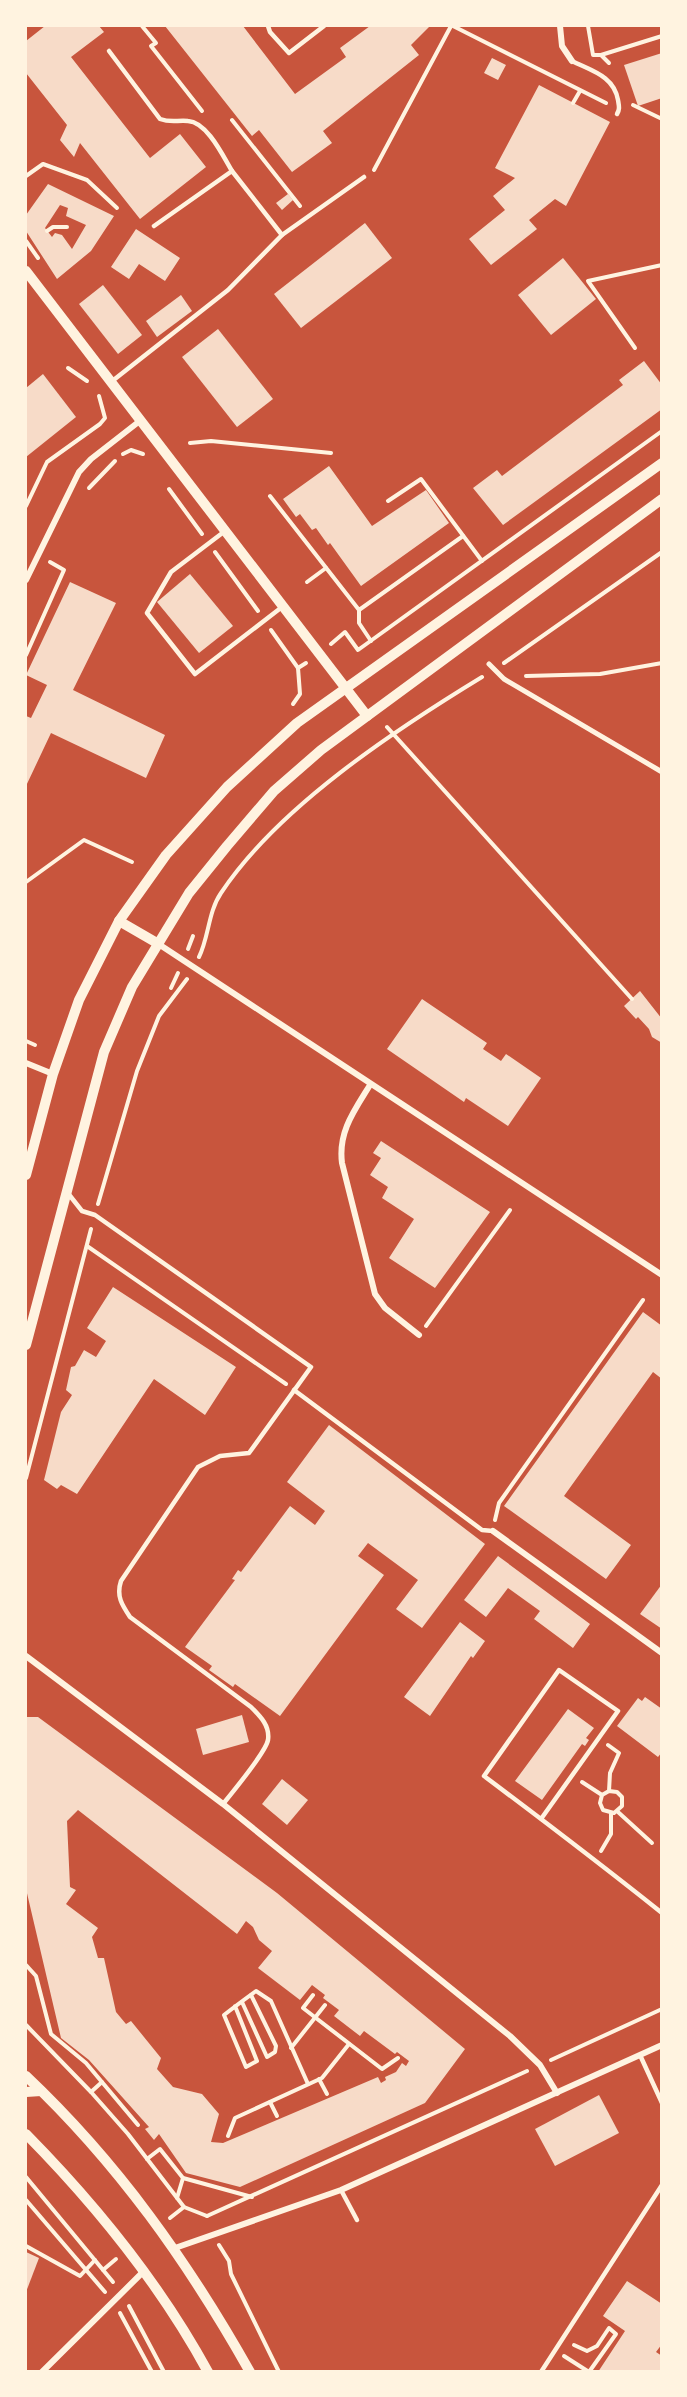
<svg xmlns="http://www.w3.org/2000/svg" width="687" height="2397" viewBox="0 0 687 2397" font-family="'Noto Sans',sans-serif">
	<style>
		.building { fill: #f7dbc8; fill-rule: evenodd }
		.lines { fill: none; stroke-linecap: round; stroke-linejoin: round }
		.path { stroke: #fff3e0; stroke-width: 4 }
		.service { stroke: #fff3e0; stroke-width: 4.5 }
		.pedestrian { stroke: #fff3e0; stroke-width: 5 }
		.minor { stroke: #fff3e0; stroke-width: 6 }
		.tertiary { stroke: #fff3e0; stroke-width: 10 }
	</style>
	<rect width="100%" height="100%" fill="#c8553d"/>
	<g class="building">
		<path d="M45,26h54l5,6 -33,25 79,101 30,-24 26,33 -66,52 -60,-76 -6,14 -14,-17 7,-15 -41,-52v-32z"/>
		<path d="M165,26h78l52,68 51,-37 -6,-9 30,-22h60l-19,19 8,10 -96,76 9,12 -40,29 -33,-42 -7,6z"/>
		<path d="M662,53v45l-24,8 -14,-41z"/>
		<path d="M492,58l14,7 -8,15 -14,-7z"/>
		<path d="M539,85l71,37 -44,84 -11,-7 -26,21 8,9 -46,36 -22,-26 36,-29 -12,-14 22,-18 -20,-10z"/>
		<path d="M48,184l66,32 -23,35 -34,28 -31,-48v-16zM60,205l8,3 -2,8 20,9 -14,24 -10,-14 -7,-2 -3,4 -7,-9z"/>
		<path d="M288,194l5,6 -11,10 -6,-7z"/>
		<path d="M365,223l27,35 -91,70 -27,-34z"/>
		<path d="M136,229l44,29 -15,23 -26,-17 -10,15 -18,-12z"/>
		<path d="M563,258l33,41 -45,36 -33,-40z"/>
		<path d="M103,285l39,50 -24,19 -39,-50z"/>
		<path d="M181,295l11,16 -35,26 -11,-16z"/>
		<path d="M218,329l55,70 -36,28 -55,-70z"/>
		<path d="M644,361l18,24v24l-159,116 -30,-37 24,-18 5,6 121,-91 -4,-5z"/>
		<path d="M43,374l33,43 -50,40v-69z"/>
		<path d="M329,466l43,60 54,-36 23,33 -88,63 -31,-43 -2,2 -12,-17 -4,2 -12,-16 -4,3 -13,-18z"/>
		<path d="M190,574l43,52 -34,27 -42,-51z"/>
		<path d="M70,582l46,21 -43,87 92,45 -19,43 -95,-45 -25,53v-70l5,2 16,-33 -21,-10z"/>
		<path d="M640,991l22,28v24l-10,-6 -3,-8 -11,-12 -2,2 -12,-13z"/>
		<path d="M422,999l65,44 -4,6 18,12 5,-7 35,24 -33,48 -42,-28 -2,4 -77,-53z"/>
		<path d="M381,1141l109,71 -55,76 -46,-30 25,-39 -32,-21 6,-11 -18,-12 11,-17 -8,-5z"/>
		<path d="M113,1287l123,80 -31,48 -51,-36 -77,115 -16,-9 -4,4 -13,-9 17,-68 11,-17 -6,-5 5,-23 4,-1 9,-16 12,7 10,-16 -19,-13z"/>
		<path d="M643,1312l19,14v53l-9,-7 -89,124 67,49 -25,34 -102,-73z"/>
		<path d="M329,1425l156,119 -63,84 -26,-19 22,-29 -50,-37 -10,13 26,19 -104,141 -45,-32 -2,3 -24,-17 3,-4 -27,-19 47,-63 3,-4 -3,-1 6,-9 3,2 49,-66 25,19 10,-14 -38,-29z"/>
		<path d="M498,1556l92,68 -17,24 -39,-29 6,-8 -32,-23 -22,29 -22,-17z"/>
		<path d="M662,1584v45l-22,-15z"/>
		<path d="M460,1622l25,19 -12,17 -2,-2 -41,60 -26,-19z"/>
		<path d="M645,1697l17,12v43l-4,5 -41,-31 21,-28 4,3z"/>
		<path d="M568,1709l26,19 -8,10 3,2 -4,6 -3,-2 -40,56 -27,-19z"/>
		<path d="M242,1715l7,27 -46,13 -7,-26z"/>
		<path d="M26,1717h12l239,176 188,156 -40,54 -185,84 -54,-14 -27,-39 -5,6 -9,-11 4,-2 -60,-67 -28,-22 -35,-149zM78,1810l159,124 9,-13 7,6 6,13 13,11 -14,17 42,32 12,-15 13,10 -2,3 16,12 -5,6 26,20 4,-5 31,23 2,-2 12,9 -3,5 -4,-3 -6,9 -11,5 1,3 -5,3 -3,-6 -155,66 -12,-1 8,-28 -17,-20 -29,-7 -16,-18 4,-11 -30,-37 -5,3 -10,-12 -12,-54h-6l-6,-21 6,-9 -32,-24 10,-14 -6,-3 -3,-66z"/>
		<path d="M282,1779l26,21 -21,25 -25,-21z"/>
		<path d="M599,2095l20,38 -64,33 -20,-37z"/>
		<path d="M26,2252l13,6 -13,34z"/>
		<path d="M627,2281l35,23v40l-6,8 6,4v16h-64l27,-41 -22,-15z"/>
	</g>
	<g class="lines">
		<g class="path">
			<path d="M142,26l14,17 -5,3 51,65"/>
			<path d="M453,26l153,77"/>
			<path d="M588,26l5,29h8"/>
			<path d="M609,63l-8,-8 61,-19"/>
			<path d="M573,103l7,-12"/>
			<path d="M633,105l29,14"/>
			<path d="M232,120l68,86"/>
			<path d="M374,170l77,-144"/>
			<path d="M26,176l17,-12 44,16 30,28"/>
			<path d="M47,231l6,-4h14"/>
			<path d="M26,241l12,17"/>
			<path d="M635,348l-47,-67 74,-16"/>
			<path d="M68,368l19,13"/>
			<path d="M190,443l21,-2 120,12"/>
			<path d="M123,454l8,-4 12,4"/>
			<path d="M89,488l26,-27"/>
			<path d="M169,489l33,45"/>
			<path d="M270,496l89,114 104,-74"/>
			<path d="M388,501l33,-22 61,82"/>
			<path d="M26,506l21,-44 53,-38 5,-6 -6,-22"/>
			<path d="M215,552l43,59"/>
			<path d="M307,582l19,-14"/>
			<path d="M359,610v13l12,18"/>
			<path d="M271,630l27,38"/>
			<path d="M331,644l14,-12 13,18 304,-219"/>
			<path d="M26,655l38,-85 -14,-8"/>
			<path d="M504,663l158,-111"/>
			<path d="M526,676l74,-2 62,-11"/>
			<path d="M293,704l7,-10 -2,-26 8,-5"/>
			<path d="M387,727l245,272"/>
			<path d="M26,882l58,-42 48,22"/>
			<path d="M188,949l5,-13"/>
			<path d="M199,957c10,-20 9,-45 22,-64 57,-86 174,-163 261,-216"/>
			<path d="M171,988l7,-15"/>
			<path d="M26,1041l9,4"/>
			<path d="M98,1204l39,-133 22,-55 28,-37"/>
			<path d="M87,1246l199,138"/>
			<path d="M426,1326l84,-116"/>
			<path d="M26,1478l65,-249"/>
			<path d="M495,1520l4,-17 144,-203"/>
			<path d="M608,1745l11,8 -9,20 -1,18 -7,4 -2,8 3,7 11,3 8,-7v-9l-5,-5 -8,-1"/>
			<path d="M582,1782l20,13"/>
			<path d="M618,1812l34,31"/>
			<path d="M601,1851l10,-17v-20"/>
			<path d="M26,1965l10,11 15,58 35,29 52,62"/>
			<path d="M313,1995l-10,13 79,61 16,-11"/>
			<path d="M242,2002l25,55 8,-5 1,-6 -25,-51"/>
			<path d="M235,2006l22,55 -11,6 -22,-52c10,-8 21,-16 32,-24l15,10 37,83"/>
			<path d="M26,2025l65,67 37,42 56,73 23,9"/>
			<path d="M291,2048l34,-43"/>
			<path d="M551,2060l111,-51"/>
			<path d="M319,2079l8,15"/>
			<path d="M91,2092l11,-10"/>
			<path d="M270,2102l7,14"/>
			<path d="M228,2136l7,-18 87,-40 27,-34"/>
			<path d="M147,2159l13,-10 23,29 69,19"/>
			<path d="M26,2177l87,105"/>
			<path d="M177,2198l6,-20"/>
			<path d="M26,2200l79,92"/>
			<path d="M207,2216l320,-145"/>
			<path d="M170,2218l14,-11"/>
			<path d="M219,2245l10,16 2,13 48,98"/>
			<path d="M26,2246l54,30 15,-16"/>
			<path d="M103,2270l13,-11"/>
			<path d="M129,2306l35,66"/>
			<path d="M120,2313l32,59"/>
			<path d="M574,2345l13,6 10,-5 12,-18 7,6 -27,38"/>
			<path d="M564,2356l25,16"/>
		</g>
		<g class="service">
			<path d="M268,26l2,6 19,21 35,-27"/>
			<path d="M109,51l51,68c11,4 17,1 28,2 19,1 35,35 44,50"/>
			<path d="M572,61c20,10 42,15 46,39 1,6 2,9 -1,14"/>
			<path d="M154,226l78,-55 50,64"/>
			<path d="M111,382l117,-92 54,-55 82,-58"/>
			<path d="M225,531l-54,41 -24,41 48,61 87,-67"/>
			<path d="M67,1192l15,19 13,4 216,152 -62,86 -29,3 -22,11 -77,114c-5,15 1,24 9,36l121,90c10,10 19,19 17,33 -2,11 -36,53 -45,64"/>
			<path d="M294,1390l188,140 11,1"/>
			<path d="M541,1819l77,-108 -59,-41 -75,106c60,45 119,90 178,137"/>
			<path d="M640,2055l22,48"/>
			<path d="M341,2190l16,30"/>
			<path d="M541,2372l121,-187"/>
		</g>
		<path class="pedestrian" d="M489,664l15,15 158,93"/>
		<g class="minor">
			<path d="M560,26l2,20 10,15"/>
			<path d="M26,580l53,-108 12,-13 50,-39"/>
			<path d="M157,943l505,332"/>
			<path d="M26,1063l27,11"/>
			<path d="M370,1085c-16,26 -32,47 -28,78l33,131 10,14 34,27"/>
			<path d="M493,1531l169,122"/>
			<path d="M26,1656l197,148 287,232 30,29 17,28"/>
			<path d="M175,2248l166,-58 321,-145"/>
			<path d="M42,2372l102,-101"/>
		</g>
		<g class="tertiary">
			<path d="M26,271l341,445"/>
			<path d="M119,921l38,22"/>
			<path d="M26,1175l27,-101 26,-74 40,-79 47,-66 61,-68 70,-64 365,-260"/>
			<path d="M26,1345l78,-293 28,-65 57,-94 38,-47 47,-55 47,-41 341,-251"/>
			<path d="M26,2076c92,87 162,186 224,296"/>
			<path d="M26,2092l15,-1"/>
			<path d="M26,2134c70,71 134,150 182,238"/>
		</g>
	</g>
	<rect width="687" height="2397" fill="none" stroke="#fff3e0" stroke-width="54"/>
</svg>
